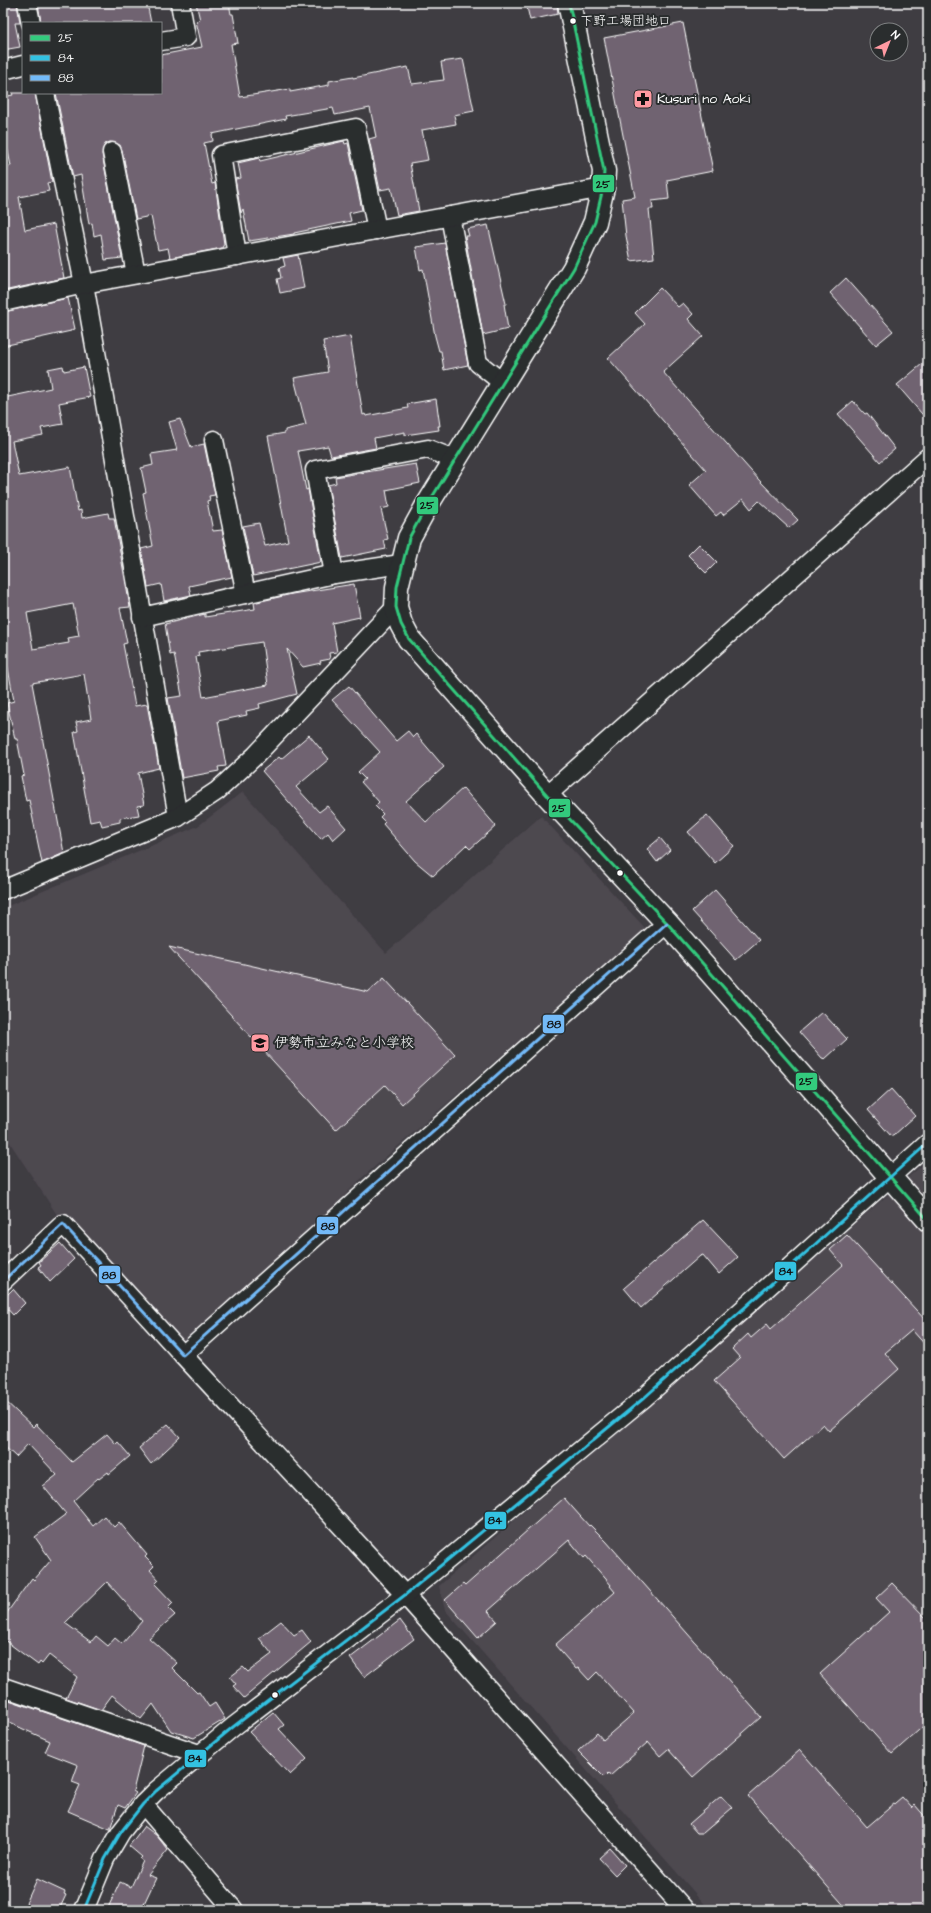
<svg xmlns="http://www.w3.org/2000/svg" width="931" height="1913" viewBox="0 0 931 1913" font-family="'Architects Daughter','Klee One',sans-serif">
	<style>
		.built { fill: #4e4850 }
		.building { fill: #706371; stroke: #fff; fill-rule: evenodd }
		.lines { fill: none; stroke-linecap: round; stroke-linejoin: round }
		.minor-casing { stroke: #fff; stroke-width: 21 }
		.tertiary-casing { stroke: #fff; stroke-width: 25 }
		.minor { stroke: #2a2d2e; stroke-width: 18 }
		.tertiary { stroke: #2a2d2e; stroke-width: 22 }
		.bus-1-casing { stroke: #2a2d2e; stroke-width: 6 }
		.bus-2-casing { stroke: #2a2d2e; stroke-width: 6 }
		.bus-3-casing { stroke: #2a2d2e; stroke-width: 6 }
		.bus-1 { stroke: #33ca7d; stroke-width: 3 }
		.bus-2 { stroke: #33c2e2; stroke-width: 3 }
		.bus-3 { stroke: #73baf8; stroke-width: 3 }
		.bus-dot { fill: #fff; stroke: #2a2d2e; stroke-width: 1.5 }
		.labels { text-anchor: middle; dominant-baseline: central; stroke-width: 4; stroke-linejoin: round; paint-order: stroke }
		.bus-label { font-size: 13px; fill: #fff; stroke: #2a2d2e; text-anchor: start }
		.poi-label { font-size: 14px; fill: #fff; stroke: #2a2d2e; text-anchor: start }
		.line-badge { stroke: #2a2d2e; stroke-width: 1.5 }
		.pale-badge-label { font-size: 11px; text-anchor: middle; font-weight: bold; fill: #111 }
	</style>
	<rect width="100%" height="100%" fill="#3f3d42"/>
	<filter id="ink" filterUnits="userSpaceOnUse"><feTurbulence type="fractalNoise" baseFrequency=".025" numOctaves="2"/><feDisplacementMap in="SourceGraphic" scale="8" xChannelSelector="R" yChannelSelector="G"/><feConvolveMatrix kernelMatrix="1 2 1 2 8 2 1 2 1" color-interpolation-filters="sRGB"/></filter>
	<g filter="url(#ink)">
		<g class="built">
			<path d="M243,792l143,161 155,-137 105,113 -283,248 -180,178 -120,-131 -60,-92v-224l195,-82z"/>
			<path d="M928,1160v750h-218l-265,-300 -6,-24z"/>
		</g>
		<g class="building">
			<path d="M3,3h14l3,20h-5l5,24 -17,3z"/>
			<path d="M38,3h109l4,20h-110z"/>
			<path d="M196,3h33l2,11h2l5,29 -7,1 9,53 50,-8v3l39,-7v-4l24,-4v1l55,-11 4,17 32,-4 -3,-18 22,-3 11,52 -20,4 2,9 -34,6 6,30 -18,3 9,48 -22,4 -6,-27 -11,2 -11,-51 7,-2 -6,-29 -35,7 -2,-7 -48,8 1,3 -74,15 1,7 -9,2 8,41 3,-1 9,61 -2,4 -52,10 -2,-10 -10,2 -7,-34 -15,3 -14,-69 -2,-5 -10,-3 -5,2 -3,10 20,104 -17,2 -4,-26 -7,2 -2,-13 -3,1 -8,-49 -8,2 -17,-84h105v-38l41,-8 -6,-26 4,-1z"/>
			<path d="M526,3h31l1,11 -28,6z"/>
			<path d="M683,23l30,148 -46,9 2,19 -17,2 1,8h-4l5,49 -23,3 -5,-25 -4,-37 13,-2 -31,-159z"/>
			<path d="M12,93h23l17,89 -5,1 2,8 -30,6 6,33 29,-6 10,54 -61,13v-124l8,-1 -8,-39v-30l10,-2z"/>
			<path d="M344,141l1,3 3,-1 14,67 -13,3 2,8 -57,12v1l-45,7 -6,-32 -2,4 -6,-34 6,-1 -3,-15 21,-5 1,3z"/>
			<path d="M488,225l18,79h-2l4,25 -25,6 -18,-99h4l-2,-7z"/>
			<path d="M445,243l23,122 -24,5 -3,-19h-2l-4,-15 -12,-67 -3,1 -4,-23z"/>
			<path d="M298,255l6,33 -24,5 -3,-14 4,-1 -2,-10 6,-2 -2,-8z"/>
			<path d="M846,278l47,53 -17,14 -46,-52z"/>
			<path d="M660,288l18,19 5,-4 10,11 -5,5 15,17 -40,36 96,108 39,40 -9,8 -30,-27 -8,8 -8,-10 -20,16 -2,-3 -5,4 -27,-31 17,-15 -98,-112 37,-34 -10,-11z"/>
			<path d="M68,298l7,31 -4,1v1l-68,15v-34z"/>
			<path d="M350,336l13,79 2,-1 1,2 42,-8 -1,-4 29,-5 4,27h-2l1,4 -34,5v-3l-31,6 2,10 -45,8 -3,-10 -30,5 8,39 2,-1 13,73 -68,14 -10,-50 16,-3 6,23 23,-5 -20,-105 17,-3v-3l21,-5 -12,-47 34,-6 -5,-31z"/>
			<path d="M928,359v62l-31,-36z"/>
			<path d="M63,366l1,5 20,-4 6,30 -31,6 4,21 -22,4 2,7 -31,6 7,35 51,-9 8,44 3,-1 1,8 26,-5 1,5h5l16,89 -10,1 7,35 -4,1 12,62 12,-2 12,64 -21,5 6,32 -7,1 2,9 -19,3v4l-18,4 -2,-6 -10,2 -16,-90 4,-1 -2,-9 15,-3 -7,-45 -52,9 32,170 -22,10 -13,-63 -3,1 -5,-25 3,-1 -7,-36h-2l-8,-36 7,-2 -7,-38 -4,1v-266l48,-10 -3,-19zM73,604l6,32 -11,2 1,5 -36,6 -6,-36z"/>
			<path d="M853,401l12,13 2,-1 28,36 -15,13 -42,-48z"/>
			<path d="M180,419l11,28 13,-3 11,51 -6,1 1,4 -3,1 6,30 9,-1 10,47 -43,9 2,9 -27,6 -3,-17 -13,3 -7,-38 12,-3 -10,-53 3,-1 -5,-24 12,-3 -2,-11 26,-4 -8,-28z"/>
			<path d="M416,464l4,19 -34,7 3,17 -8,2 7,30 -4,1 2,9 -44,9 -14,-73 8,-2 -1,-6z"/>
			<path d="M699,544l18,18 -11,11 -18,-18z"/>
			<path d="M354,584l6,33 -28,6 5,29 -8,1 1,6 -10,2 1,2 -18,4 -16,-18 10,45 -38,10 1,4 -14,3 1,4 -29,6 8,45 -8,1 1,4 -37,7 -14,-80 14,-2 -8,-42 -4,1 -5,-31 40,-10v3l50,-8 -1,-6 3,-1 35,-8zM262,642l6,43 -65,12 -7,-40 3,-1 -1,-4z"/>
			<path d="M349,686l47,55 12,-10 5,6 3,-3 28,33 -38,34 20,21 37,-34 33,38 -26,23 -4,-4 -33,31 -18,-15 -32,-37 2,-2 -5,-5 3,-3 -8,-8 4,-4 -18,-20 4,-3 -7,-7 22,-20 -48,-52z"/>
			<path d="M309,735l20,24 -33,28 23,25 8,-6 19,22 -13,12 -5,-7 -7,6 -59,-68 17,-14 2,2z"/>
			<path d="M707,815l27,31 -19,17 -27,-31z"/>
			<path d="M660,838l10,12 -13,12 -10,-13z"/>
			<path d="M715,890l44,50 -23,20 -44,-49z"/>
			<path d="M169,947l199,45 16,-14 71,77 -53,49 -17,-19 -49,45z"/>
			<path d="M822,1012l25,27 -22,20 -3,-1 -23,-26z"/>
			<path d="M891,1089l24,27 -22,20h-2l-23,-26z"/>
			<path d="M703,1220l35,37 -19,17 -16,-19 -3,1 -59,52 -17,-20z"/>
			<path d="M847,1235l81,88v25l-16,-18 -27,23 14,16 -70,62 -6,-7 -39,35 -70,-78 26,-23 -8,-9 16,-15 3,4 16,-14 4,5 72,-64 -13,-15z"/>
			<path d="M60,1243l14,16 -24,23 -12,-15 3,-2 -2,-3z"/>
			<path d="M13,1289l12,14 -12,12 -10,-11v-5z"/>
			<path d="M3,1399l30,28 3,-3 36,38 35,-28 9,10 2,-2 12,14 -21,18 -1,-2 -9,7 -1,-1 -25,23 20,25 11,-10 10,11 5,-5 28,33 -2,2 9,9 -4,4 9,10 -4,4 18,19 -5,5 7,7 -26,23 28,25 -5,5 25,25 2,-1 10,15 6,-4 10,16 -31,19 -23,-7 -18,-27 -12,15 -29,-24 -11,15 -35,-12 11,-21 -28,-22 -7,9 -2,-2 -2,3 -35,-26v-18l3,-7 26,-36 2,2 17,-20 -16,-23 31,-23 -23,-28 14,-11 -29,-31 -12,13 -13,-12zM107,1582l35,39 -20,23 -7,-6 -7,8 -12,-10 -5,6 -26,-19z"/>
			<path d="M168,1424l12,13 -29,27 -12,-16z"/>
			<path d="M564,1498l25,28 1,-1 16,16 155,176 -68,60 -25,-28 -8,7 -12,-14 -38,34 -2,-3 -4,4 -26,-26 19,-18 6,7 31,-27 -37,-41 -8,8 -11,-12 -2,1 -21,-24 60,-53 -5,-6 1,-1 -25,-29 -2,2 -15,-18 -81,71 9,10 -19,17 -33,-38 18,-16 2,2z"/>
			<path d="M892,1583l36,37v102l-36,32 -72,-80 69,-62 -13,-14z"/>
			<path d="M400,1620l14,19 -50,38 -14,-19z"/>
			<path d="M281,1621l13,14 8,-5 9,12 -67,56 -11,-12 3,-2 -6,-7 13,-10 5,5 24,-18 -13,-16z"/>
			<path d="M3,1698l141,48 -11,45 3,2 -11,15 -7,-3 -8,24 -42,-18 12,-26 -8,-3 6,-17 -33,-13 5,-11 -47,-21z"/>
			<path d="M273,1712l11,13 -5,4 28,30 -17,16 -41,-43z"/>
			<path d="M800,1750l67,77 35,-30 10,11 3,-3 13,15v90h-80l-100,-114z"/>
			<path d="M721,1796l11,12 -29,25h-6l-8,-9z"/>
			<path d="M144,1826l13,10 11,14 -20,25 8,3 -15,32h-34l13,-28 11,5 12,-26 -3,-2 2,-2 -13,-11z"/>
			<path d="M610,1848l15,17 -10,10 -16,-17z"/>
			<path d="M37,1879l28,13 -1,2 2,1 -7,15h-36z"/>
		</g>
		<g class="lines">
			<g class="minor-casing">
				<g id="minor">
					<path d="M27,3l4,20"/>
					<path d="M161,41l25,-4 -6,-34"/>
					<path d="M3,70l20,-5"/>
					<path d="M45,93l39,191 94,533"/>
					<path d="M112,152l24,122"/>
					<path d="M450,216l28,147 25,20"/>
					<path d="M237,256l-16,-101 135,-27 21,102"/>
					<path d="M3,302l81,-18 519,-96"/>
					<path d="M214,440l32,154"/>
					<path d="M334,574l-19,-104 113,-21 28,11"/>
					<path d="M142,617l192,-43 67,-10"/>
					<path d="M547,795l381,-338"/>
					<path d="M3,890l175,-73 39,-26 39,-36 140,-148"/>
					<path d="M3,1281l60,-57 120,131 484,-432"/>
					<path d="M183,1355l222,240 280,315"/>
					<path d="M3,1687l196,67"/>
					<path d="M143,1804l91,106"/>
					<path d="M84,1910l21,-51 16,-27 22,-28 13,-13 77,-64 172,-132 239,-197 284,-255"/>
				</g>
			</g>
			<g class="tertiary-casing">
				<path id="tertiary" d="M569,3l35,168 -1,17 -8,34 -21,46 -148,239 -17,31 -12,49 -1,20 5,17 8,15 138,156 120,128 261,297"/>
			</g>
			<use href="#minor" class="minor"/>
			<use href="#tertiary" class="tertiary"/>
			<g class="bus-1-casing">
				<path id="bus-1" d="M569,3l35,168 -1,17 -8,34 -21,46 -148,239 -17,31 -12,49 -1,20 5,17 8,15 138,156 120,128 261,297"/>
			</g>
			<g class="bus-2-casing">
				<path id="bus-2" d="M84,1910l21,-51 16,-27 22,-28 13,-13 77,-64 172,-132 239,-197 284,-255"/>
			</g>
			<g class="bus-3-casing">
				<path id="bus-3" d="M3,1281l60,-57 120,131 484,-432"/>
			</g>
			<use href="#bus-1" class="bus-1"/>
			<use href="#bus-2" class="bus-2"/>
			<use href="#bus-3" class="bus-3"/>
		</g>
	</g>
	<defs>
		<g id="pharmacy-square" transform="scale(1)"><rect x="-9" y="-9" width="18" height="18" rx="4" fill="#ff9aa2" stroke="#2a2d2e"/><path d="M-2-6h4v4h4v4h-4v4h-4v-4h-4v-4h4Z" fill="#111"/></g>
		<g id="school-square" transform="scale(1)"><rect x="-9" y="-9" width="18" height="18" rx="4" fill="#ff9aa2" stroke="#2a2d2e"/><path d="M0-5L7-2L0 1L-7-2ZM-4 1L0 2.5L4 1V4Q0 6-4 4Z" fill="#111"/></g>
	</defs>
	<g fill-rule="evenodd">
		<use href="#pharmacy-square" x="643" y="99"/>
		<use href="#school-square" x="260" y="1043"/>
	</g>
	<g class="bus-dot">
		<circle cx="573" cy="21" r="3.5"/>
		<circle cx="620" cy="873" r="3.5"/>
		<circle cx="275" cy="1695" r="3.5"/>
	</g>
	<g class="labels">
		<g class="bus-label">
			<text x="580" y="21">下野工場団地口</text>
		</g>
		<g class="poi-label">
			<text x="657" y="99">Kusuri no Aoki</text>
			<text x="274" y="1043">伊勢市立みなと小学校</text>
		</g>
	</g>
	<g class="line-badge">
		<rect x="592" y="174" width="23" height="19" rx="4" fill="#33ca7d"/>
		<rect x="416" y="496" width="23" height="19" rx="4" fill="#33ca7d"/>
		<rect x="548" y="798" width="23" height="20" rx="4" fill="#33ca7d"/>
		<rect x="542" y="1014" width="23" height="20" rx="4" fill="#73baf8"/>
		<rect x="795" y="1072" width="23" height="19" rx="4" fill="#33ca7d"/>
		<rect x="316" y="1216" width="23" height="19" rx="4" fill="#73baf8"/>
		<rect x="774" y="1261" width="23" height="20" rx="4" fill="#33c2e2"/>
		<rect x="98" y="1265" width="23" height="19" rx="4" fill="#73baf8"/>
		<rect x="484" y="1511" width="23" height="19" rx="4" fill="#33c2e2"/>
		<rect x="184" y="1749" width="23" height="19" rx="4" fill="#33c2e2"/>
	</g>
	<g class="pale-badge-label">
		<text x="603" y="188">25</text>
		<text x="427" y="509">25</text>
		<text x="559" y="812">25</text>
		<text x="554" y="1028">88</text>
		<text x="806" y="1085">25</text>
		<text x="328" y="1230">88</text>
		<text x="786" y="1275">84</text>
		<text x="109" y="1279">88</text>
		<text x="495" y="1524">84</text>
		<text x="195" y="1762">84</text>
	</g>
	<rect width="931" height="1913" fill="none" stroke="#2a2d2e" stroke-width="16"/>
	<rect x="8" y="8" width="915" height="1897" fill="none" stroke="#fff" stroke-width="1.5" filter="url(#ink)"/>
	<rect x="22" y="22" width="140" height="72" fill="#2a2d2e" stroke="#7f8182"/>
	<rect x="30" y="35" width="20" height="6" fill="#33ca7d" stroke="#7f8182"/>
	<text x="58" y="42" font-size="12" fill="#ffffff">25</text>
	<rect x="30" y="55" width="20" height="6" fill="#33c2e2" stroke="#7f8182"/>
	<text x="58" y="62" font-size="12" fill="#ffffff">84</text>
	<rect x="30" y="75" width="20" height="6" fill="#73baf8" stroke="#7f8182"/>
	<text x="58" y="82" font-size="12" fill="#ffffff">88</text>
	<g transform="translate(889 42) rotate(43)"><circle r="19" fill="#2a2d2e" stroke="#7f8182"/>
	<path d="M0-3L7 15L0 10L-7 15Z" fill="#ff9aa2"/>
	<text y="-6" font-size="11" font-weight="bold" text-anchor="middle" fill="#ffffff">N</text>
	</g>
</svg>
